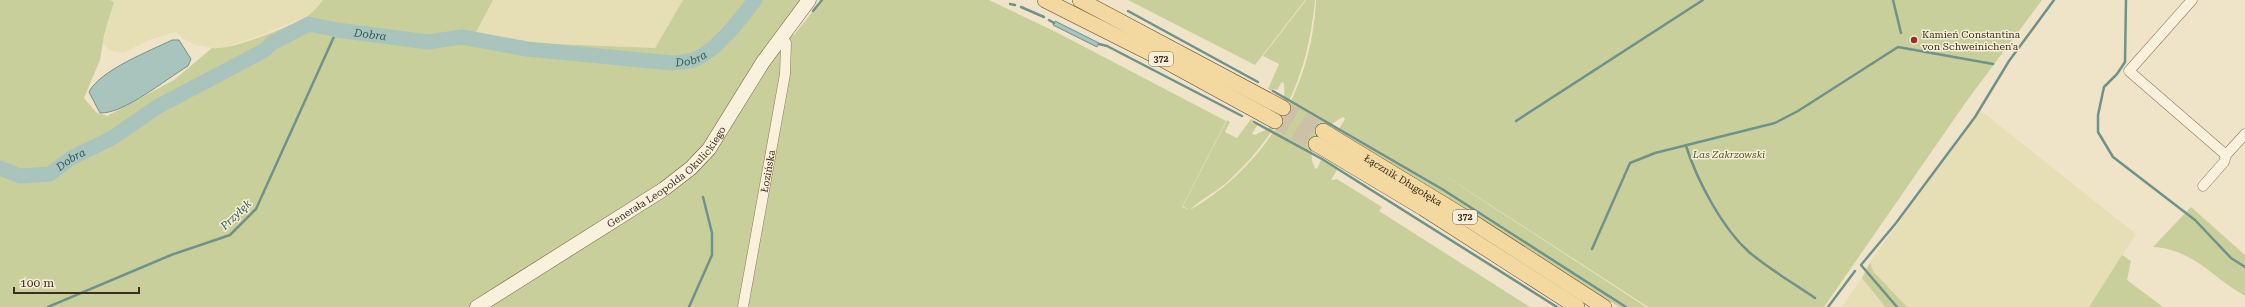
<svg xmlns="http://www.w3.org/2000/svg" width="2245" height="307" viewBox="0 0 2245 307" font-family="'Roboto Serif',serif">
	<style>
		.farmland { fill: #e6deb5 }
		.green { fill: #c9cf9b }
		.water { fill: #a9c4bc; stroke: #6f938a }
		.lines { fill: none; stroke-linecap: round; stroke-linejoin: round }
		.stream { stroke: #6f938a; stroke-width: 2.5 }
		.river { stroke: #a9c4bc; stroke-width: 15 }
		.primary-tunnel { stroke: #ccc0a6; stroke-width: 15; stroke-dasharray: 15 8; stroke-linecap: butt }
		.street-casing { stroke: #8d765c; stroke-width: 11 }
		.secondary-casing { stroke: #6f573f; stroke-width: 15 }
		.primary-casing { stroke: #5b4430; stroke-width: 16 }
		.street { stroke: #faf1dc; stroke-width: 10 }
		.secondary { stroke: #faf1dc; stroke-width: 14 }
		.primary { stroke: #f3d9a0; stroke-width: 15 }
		.poi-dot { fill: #9e2a2b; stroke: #f7eed8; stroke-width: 1.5 }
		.labels { text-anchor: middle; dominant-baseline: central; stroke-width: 3; stroke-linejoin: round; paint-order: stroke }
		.shield { fill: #f7eed8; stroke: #756857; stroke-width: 1 }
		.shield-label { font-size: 9px; font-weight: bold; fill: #3d2e20 }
		.poi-label { font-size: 10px; fill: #3d2e20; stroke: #f7eed8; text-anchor: start }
		.park-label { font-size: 10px; font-style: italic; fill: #4d5a26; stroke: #f7eed8 }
		.street-label { font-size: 10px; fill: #3d2e20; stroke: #f7eed8 }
		.water-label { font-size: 11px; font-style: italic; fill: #2f5d5a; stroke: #f7eed8 }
	</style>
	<rect width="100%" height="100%" fill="#f0e4c8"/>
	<g class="farmland">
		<path d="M110,0h213l-6,9 -14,9 -49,20 -35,11 -24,-4 -14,-8 -5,-5 -27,8 -26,13 -14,-3 -6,-7 11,-41z"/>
		<path d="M493,0h190l-28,48 -122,-5 -59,-9z"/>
		<path d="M1981,111l155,123 -47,73h-182l-34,-36 -3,-9z"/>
		<path d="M1862,278l14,19 9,10h-43z"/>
	</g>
	<g class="green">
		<path d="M0,0h110l4,2 -10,34 -4,24 -16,38 13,15 10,3 67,-36 38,-32c19,3 72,-20 91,-29 8,-5 14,-11 20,-19h170l-18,34 58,9 122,5 28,-48h117l-18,25 12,10 28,-35h167l67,32 170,89 -44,86 7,3 -6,-4 44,-86 3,2 -5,10 12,6 14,-19 3,1 -2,4h6l-6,10 3,1c4,-3 8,-3 12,-6 17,-11 18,-27 17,-46l-2,-1 -5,8 -3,-1 -2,2 -4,-2 11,-25 -16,-8 43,-56h9c-7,75 -32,132 -89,183 -11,10 -27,17 -36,27 76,-44 122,-122 126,-210h726l-76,102 -142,205h-176l-218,-141 216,141h-27l-288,-180 8,2 6,-10 -2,-2c-18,10 -40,28 -28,51l2,1 4,-9 16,10 -6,10 6,-1 45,28 -3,4 151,96h-1530z"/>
		<path d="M1128,0h177l-50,65z"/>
		<path d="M2191,207l54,48v41c-32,-18 -52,-47 -92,-49z"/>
		<path d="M2122,255l9,6 -4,19 36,27h-74z"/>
		<path d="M1870,262l3,9 34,36h-22l-23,-29z"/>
	</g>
	<g class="water">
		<path d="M1055,21l44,22 -2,4 -44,-22z"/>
		<path d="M172,40h7l12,19 -3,7c-22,13 -64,48 -88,47l-11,-21c11,-22 61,-41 83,-52z"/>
	</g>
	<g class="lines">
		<g class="stream">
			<path d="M1893,0l8,33"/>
			<path d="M2126,0l-1,62 -8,12 -13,13 -6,28v17l15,25 82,63 36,38 14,9"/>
			<path d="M1010,4l5,1"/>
			<path d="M1021,7l23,10"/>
			<path d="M813,11l9,-11"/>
			<path d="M1128,11l130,71"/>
			<path d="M1049,20l5,3"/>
			<path d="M1099,44l8,2 135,70"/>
			<path d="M1273,91l169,98 184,118"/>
			<path d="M1516,121l187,-121"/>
			<path d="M1254,122l68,37 235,148"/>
			<path d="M1686,146c11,34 36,82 63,106 20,17 44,31 66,46"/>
			<path d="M1592,249l38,-86 25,-10 120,-30 23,-12 100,-64 95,17"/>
			<path d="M48,307l123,-52 59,-20 26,-26 81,-179"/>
			<path d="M689,307l23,-52v-22l-9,-36"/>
			<path d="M1828,307l27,-36"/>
			<path d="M1897,307l-36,-42 35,-42 79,-106 34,-56 45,-61"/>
		</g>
		<path class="river" id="s1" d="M0,168l20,8 30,-2 21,-16 41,-20 45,-31 108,-57 7,-7 37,-19 28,6 91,12 34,-5 65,12 145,14c8,-1 17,-1 24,-4 23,-11 44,-40 59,-59"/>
		<g class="primary-tunnel">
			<path d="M1283,108l40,23"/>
			<path d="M1275,121l41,23"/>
		</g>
		<g class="street-casing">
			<g id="street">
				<path d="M2192,0l-63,71 97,84 19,-21"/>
				<path d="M2203,186l21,-24 2,-7"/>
				<path id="s2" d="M743,307l42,-233 1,-31 -4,-7"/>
			</g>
		</g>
		<g class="secondary-casing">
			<g id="secondary">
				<path id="s3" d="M477,307l187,-118 27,-21 18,-19 54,-87 46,-62"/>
			</g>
		</g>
		<g class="primary-casing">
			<g id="primary">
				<path d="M1045,0l113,57 117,64"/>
				<path d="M1080,0l203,108"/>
				<path id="s4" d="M1323,131l148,90 133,86"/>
				<path d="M1316,144l107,64 154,99"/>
			</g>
		</g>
		<use href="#street" class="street"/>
		<use href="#secondary" class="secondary"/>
		<use href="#primary" class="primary"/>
	</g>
	<circle class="poi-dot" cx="1914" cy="40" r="4"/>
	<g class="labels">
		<g class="shield">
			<rect x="1149" y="52" width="24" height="14" rx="3"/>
			<rect x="1453" y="210" width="24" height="14" rx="3"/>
		</g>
		<g class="shield-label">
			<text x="1161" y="59">372</text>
			<text x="1465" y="217">372</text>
		</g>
		<g class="poi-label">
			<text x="1922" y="34">Kamień Constantina<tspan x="1922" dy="12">von Schweinichen'a</tspan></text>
		</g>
		<g class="park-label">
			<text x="1729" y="154">Las Zakrzowski</text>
		</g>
		<g class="street-label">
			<text stroke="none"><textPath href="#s2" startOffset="138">Łozińska</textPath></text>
			<text stroke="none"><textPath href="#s3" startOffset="231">Generała Leopolda Okulickiego</textPath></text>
			<text stroke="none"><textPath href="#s4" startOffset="94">Łącznik Długołęka</textPath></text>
		</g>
		<g class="water-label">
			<text stroke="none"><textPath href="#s1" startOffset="414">Dobra</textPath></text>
			<text stroke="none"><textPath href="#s1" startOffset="738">Dobra</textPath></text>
			<text stroke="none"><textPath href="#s1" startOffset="77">Dobra</textPath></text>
			<text transform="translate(236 215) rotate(-44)">Przyłęk</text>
		</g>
	</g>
	<path d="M14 287v6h125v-6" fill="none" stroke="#3d2e20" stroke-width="2"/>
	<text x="20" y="287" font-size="12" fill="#3d2e20" stroke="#f7eed8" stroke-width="3" paint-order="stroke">100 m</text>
</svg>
